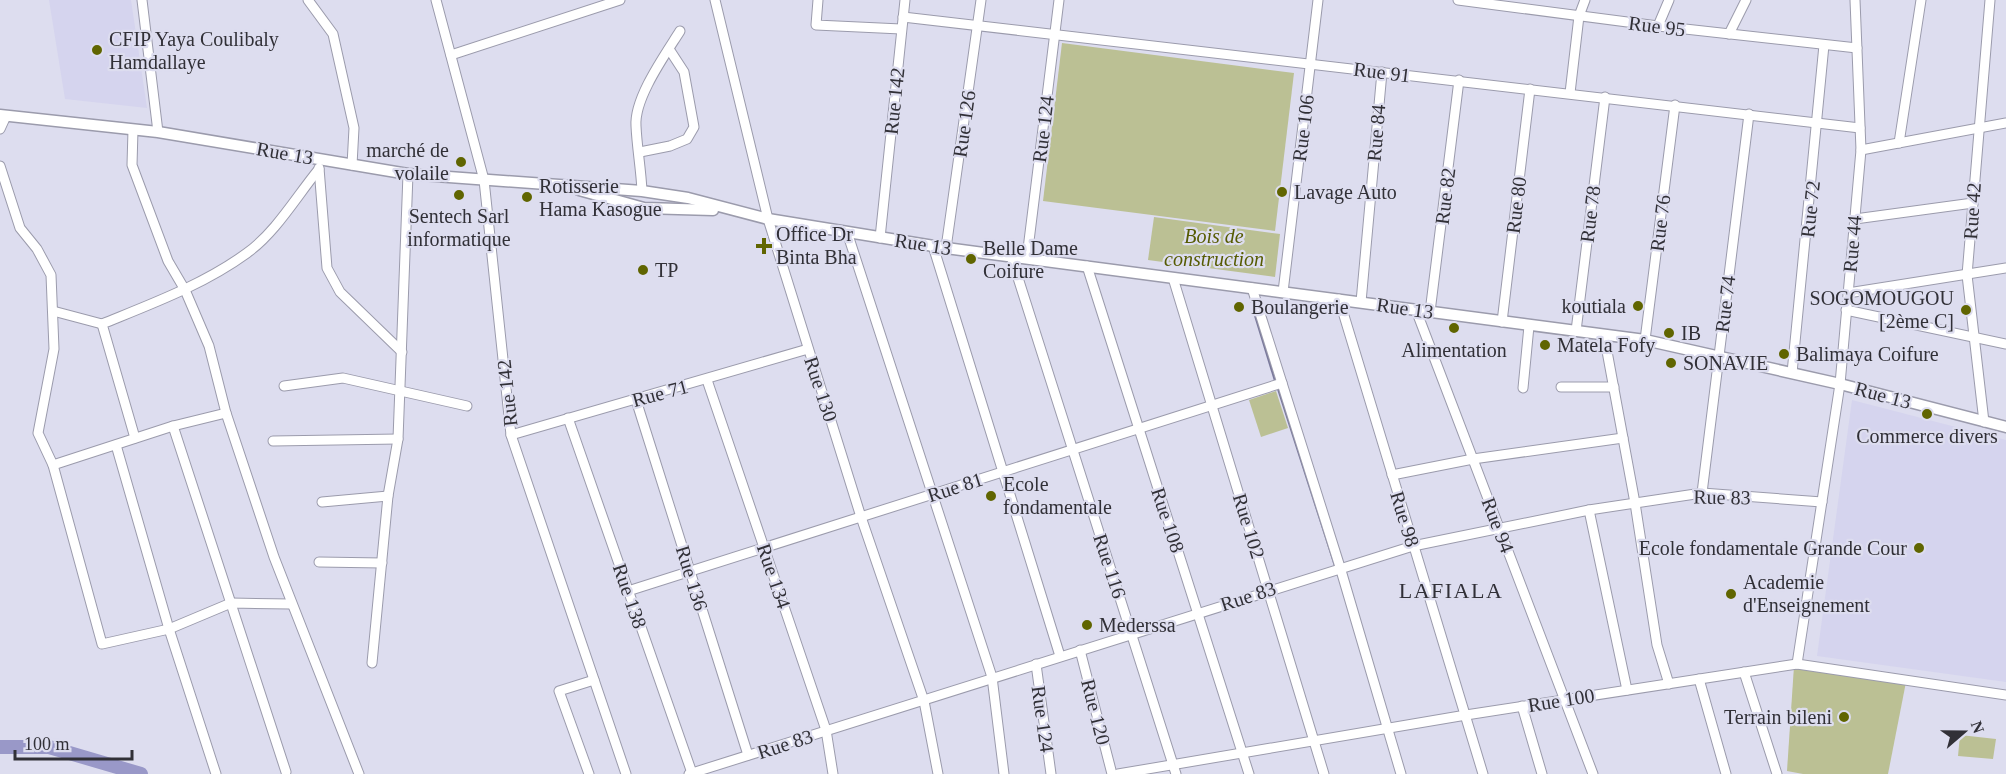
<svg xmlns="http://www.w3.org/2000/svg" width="2006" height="774" viewBox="0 0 2006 774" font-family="'Times New Roman',serif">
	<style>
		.built { fill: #d5d4ee }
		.green { fill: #bbc094 }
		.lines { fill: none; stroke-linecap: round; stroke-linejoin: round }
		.stream { stroke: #7a799c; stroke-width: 2 }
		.river { stroke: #9998c8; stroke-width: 14 }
		.minor-casing { stroke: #9b9bac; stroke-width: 11 }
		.tertiary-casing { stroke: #9b9bac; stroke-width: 13 }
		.minor { stroke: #fff; stroke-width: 9 }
		.tertiary { stroke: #fff; stroke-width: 10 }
		.poi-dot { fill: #606500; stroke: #ddddef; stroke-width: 2 }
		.labels { text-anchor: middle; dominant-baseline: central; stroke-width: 4.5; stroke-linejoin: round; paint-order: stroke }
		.street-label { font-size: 20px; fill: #313037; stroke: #ddddef }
		.poi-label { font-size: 20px; fill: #313037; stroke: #ddddef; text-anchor: start }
		.park-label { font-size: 20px; font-style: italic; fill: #565b02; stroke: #ddddef }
		.quarter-label { font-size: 22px; letter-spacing: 1.5px; fill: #313037; stroke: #ddddef }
	</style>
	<rect width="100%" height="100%" fill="#ddddef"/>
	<g class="built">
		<path d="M49,0h82l16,108 -82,-9z"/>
		<path d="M1852,400l154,40v242l-189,-26z"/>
	</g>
	<g class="green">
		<path d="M1062,43l232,30 -19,158 -232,-30z"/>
		<path d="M1154,217l126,17 -5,43 -127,-17z"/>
		<path d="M1276,391l12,37 -27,9 -12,-37z"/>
		<path d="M1794,666l112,16 -18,92h-85l-16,-3z"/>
		<path d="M1960,735l36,4 -3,20 -35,-3z"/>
	</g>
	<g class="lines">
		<g class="stream">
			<path d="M1252,306l23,75"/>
			<path d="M1277,386l58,180"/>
		</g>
		<path class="river" d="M0,747h49l92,27"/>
		<g class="minor-casing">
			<g id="minor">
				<path d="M142,0l16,132"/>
				<path d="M308,0l25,34 21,94 -2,37"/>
				<path d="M436,0l48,180 27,255 115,339"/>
				<path d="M715,0l53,219 93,298 63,184 14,73"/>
				<path d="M818,0l-2,25 85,4"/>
				<path d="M1458,0l200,26 199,22"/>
				<path d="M903,17l957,111"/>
				<path d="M1658,26l11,-26"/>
				<path d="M1729,34l17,-34"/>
				<path d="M451,55l169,-55"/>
				<path d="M1570,93l9,-77 6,-16"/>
				<path d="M0,129l6,-13"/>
				<path d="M133,130l-1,35 36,96 17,29 24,56 17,67 48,144 85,217"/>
				<path d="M1899,143l22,-143"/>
				<path d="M1861,150l145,-27"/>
				<path d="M640,152l30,-6 17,-7 7,-12 -10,-55 -15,-23"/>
				<path d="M0,166l20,62 17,21 14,26 3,74 -16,84 15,32 49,179 67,-15 62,-26 60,1"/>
				<path d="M319,168l8,100 13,24 62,60"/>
				<path d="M642,191c-1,-22 -5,-43 -6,-65 -2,-28 29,-71 44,-95"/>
				<path d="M1855,219l118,-16"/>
				<path d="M847,232l145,445 12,97"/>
				<path d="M880,238l25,-238"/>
				<path d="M933,246l127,410"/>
				<path d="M946,248l35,-248"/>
				<path d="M1011,256l165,518"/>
				<path d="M1027,257l32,-257"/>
				<path d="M1087,266l162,508"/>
				<path d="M1173,278l151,496"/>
				<path d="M1252,288l88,279 61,207"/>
				<path d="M1283,292l35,-292"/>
				<path d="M1848,293l158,-25"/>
				<path d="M1339,299l144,475"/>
				<path d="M1361,302l21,-230"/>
				<path d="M1416,310l177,464"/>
				<path d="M1846,310l160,34"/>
				<path d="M53,311l49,13"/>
				<path d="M1430,312l29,-232"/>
				<path d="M1502,322l28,-233"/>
				<path d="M1576,331l29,-234"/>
				<path d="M1604,335l31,168 22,142 12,39"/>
				<path d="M1645,340l30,-235"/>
				<path d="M1792,373l32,-328"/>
				<path d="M707,380l119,350 7,44"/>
				<path d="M284,386l59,-8 124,28"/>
				<path d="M1561,387h53"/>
				<path d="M1523,388l6,-62"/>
				<path d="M636,400l112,355"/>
				<path d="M568,418l124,355"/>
				<path d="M1984,422l-17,-147 23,-275"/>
				<path d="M173,426l113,346"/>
				<path d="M511,435l297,-86"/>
				<path d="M135,438l-33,-114c49,-20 101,-39 145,-71 29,-21 49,-56 72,-84"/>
				<path d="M273,441l125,-2"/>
				<path d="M116,445l53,184 47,145"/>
				<path d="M53,465l120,-39 53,-13"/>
				<path d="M1392,475l81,-16 150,-21"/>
				<path d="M1702,493l47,-379"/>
				<path d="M322,502l66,-6"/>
				<path d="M1589,510l38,180"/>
				<path d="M319,562l63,1"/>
				<path d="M628,591l654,-208"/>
				<path d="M1080,650l32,124"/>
				<path d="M372,663l16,-167 10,-57 10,-265"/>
				<path d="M1036,664l15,110"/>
				<path d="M1797,664l43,-280 21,-234 -6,-150"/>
				<path d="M1744,672l33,102"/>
				<path d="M1699,679l27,95"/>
				<path d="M1522,706l20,68"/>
				<path d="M589,774l-30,-83 35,-11"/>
				<path d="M689,774l724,-228 176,-36 113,-17 120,9"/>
				<path d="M1118,774l348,-59 331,-51 209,31"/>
			</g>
		</g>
		<g class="tertiary-casing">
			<g id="tertiary">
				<path d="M0,115l158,17 250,42 234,17 46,7 80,21 178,29 699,92 195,44 166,43"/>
				<path d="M579,190l65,18 69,2"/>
			</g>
		</g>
		<use href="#minor" class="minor"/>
		<use href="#tertiary" class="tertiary"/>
	</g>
	<g class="poi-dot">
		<circle cx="97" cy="50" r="6"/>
		<circle cx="461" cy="162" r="6"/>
		<circle cx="1282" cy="192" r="6"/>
		<circle cx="459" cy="195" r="6"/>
		<circle cx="527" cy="197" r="6"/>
		<path d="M761 237h6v6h6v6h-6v6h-6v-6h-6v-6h6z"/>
		<circle cx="971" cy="259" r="6"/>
		<circle cx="643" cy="270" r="6"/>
		<circle cx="1638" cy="306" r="6"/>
		<circle cx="1239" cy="307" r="6"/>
		<circle cx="1966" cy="310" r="6"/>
		<circle cx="1454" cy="328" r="6"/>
		<circle cx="1669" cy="333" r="6"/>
		<circle cx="1545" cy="345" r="6"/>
		<circle cx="1784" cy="354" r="6"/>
		<circle cx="1671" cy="363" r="6"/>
		<circle cx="1927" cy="414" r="6"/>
		<circle cx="991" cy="496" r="6"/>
		<circle cx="1919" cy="548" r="6"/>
		<circle cx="1731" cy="594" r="6"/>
		<circle cx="1087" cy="625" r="6"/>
		<circle cx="1844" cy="717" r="6"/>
	</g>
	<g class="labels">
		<g class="street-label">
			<text transform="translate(1657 26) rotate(7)">Rue 95</text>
			<text transform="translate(1382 72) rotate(7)">Rue 91</text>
			<text transform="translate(894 101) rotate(-84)">Rue 142</text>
			<text transform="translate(964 124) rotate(-82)">Rue 126</text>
			<text transform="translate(1303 128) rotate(-83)">Rue 106</text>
			<text transform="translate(1043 129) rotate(-83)">Rue 124</text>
			<text transform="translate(1376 133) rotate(-85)">Rue 84</text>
			<text transform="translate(285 153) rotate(10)">Rue 13</text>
			<text transform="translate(1445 196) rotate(-83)">Rue 82</text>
			<text transform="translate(1516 205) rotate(-83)">Rue 80</text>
			<text transform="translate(1810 209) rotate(-84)">Rue 72</text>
			<text transform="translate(1972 211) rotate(-86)">Rue 42</text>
			<text transform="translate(1590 214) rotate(-83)">Rue 78</text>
			<text transform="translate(1660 223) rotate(-83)">Rue 76</text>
			<text transform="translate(923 244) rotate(9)">Rue 13</text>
			<text transform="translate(1852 244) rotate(-85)">Rue 44</text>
			<text transform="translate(1725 304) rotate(-83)">Rue 74</text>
			<text transform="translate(1405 308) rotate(8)">Rue 13</text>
			<text transform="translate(821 389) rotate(72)">Rue 130</text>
			<text transform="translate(507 393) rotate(-96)">Rue 142</text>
			<text transform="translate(660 393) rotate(-15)">Rue 71</text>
			<text transform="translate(1883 395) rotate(15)">Rue 13</text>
			<text transform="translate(955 487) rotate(-18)">Rue 81</text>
			<text transform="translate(1722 497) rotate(1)">Rue 83</text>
			<text transform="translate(1405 519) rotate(73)">Rue 98</text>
			<text transform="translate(1168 520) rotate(72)">Rue 108</text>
			<text transform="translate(1498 525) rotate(69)">Rue 94</text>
			<text transform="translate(1249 526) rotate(73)">Rue 102</text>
			<text transform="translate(1110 566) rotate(72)">Rue 116</text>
			<text transform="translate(774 576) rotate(71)">Rue 134</text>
			<text transform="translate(692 578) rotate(73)">Rue 136</text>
			<text transform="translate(630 596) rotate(71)">Rue 138</text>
			<text transform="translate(1248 596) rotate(-18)">Rue 83</text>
			<text transform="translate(1561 700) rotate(-9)">Rue 100</text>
			<text transform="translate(1096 712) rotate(76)">Rue 120</text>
			<text transform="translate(1043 719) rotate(82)">Rue 124</text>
			<text transform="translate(785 744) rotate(-18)">Rue 83</text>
		</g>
		<g class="poi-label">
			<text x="109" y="39">CFIP Yaya Coulibaly<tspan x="109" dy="23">Hamdallaye</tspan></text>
			<text x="449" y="150" text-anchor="end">marché de<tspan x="449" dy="23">volaile</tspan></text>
			<text x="539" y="186">Rotisserie<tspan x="539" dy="23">Hama Kasogue</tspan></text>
			<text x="1294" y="192">Lavage Auto</text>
			<text x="459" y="216" text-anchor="middle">Sentech Sarl<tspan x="459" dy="23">informatique</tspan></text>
			<text x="776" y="234">Office Dr<tspan x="776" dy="23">Binta Bha</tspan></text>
			<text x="983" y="248">Belle Dame<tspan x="983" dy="23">Coifure</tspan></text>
			<text x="655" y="270">TP</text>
			<text x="1954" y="298" text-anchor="end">SOGOMOUGOU<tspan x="1954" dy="23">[2ème C]</tspan></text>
			<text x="1626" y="306" text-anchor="end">koutiala</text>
			<text x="1251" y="307">Boulangerie</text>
			<text x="1681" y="333">IB</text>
			<text x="1557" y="345">Matela Fofy</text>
			<text x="1454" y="350" text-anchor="middle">Alimentation</text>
			<text x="1796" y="354">Balimaya Coifure</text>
			<text x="1683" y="363">SONAVIE</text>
			<text x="1927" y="436" text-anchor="middle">Commerce divers</text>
			<text x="1003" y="484">Ecole<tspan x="1003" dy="23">fondamentale</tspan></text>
			<text x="1907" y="548" text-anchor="end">Ecole fondamentale Grande Cour</text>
			<text x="1743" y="582">Academie<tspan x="1743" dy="23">d'Enseignement</tspan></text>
			<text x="1099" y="625">Mederssa</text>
			<text x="1832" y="717" text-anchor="end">Terrain bileni</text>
		</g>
		<g class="park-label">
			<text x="1214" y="236">Bois de<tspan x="1214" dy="23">construction</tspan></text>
		</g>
		<g class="quarter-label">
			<text x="1451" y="590">LAFIALA</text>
		</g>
	</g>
	<g transform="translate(1964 732) rotate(70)" stroke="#ddddef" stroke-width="4.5" paint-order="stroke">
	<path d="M0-4.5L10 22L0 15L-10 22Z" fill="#313037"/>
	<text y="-9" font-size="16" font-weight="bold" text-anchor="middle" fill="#313037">N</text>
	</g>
	<path d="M15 750v9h117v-9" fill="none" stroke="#313037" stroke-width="3"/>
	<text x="24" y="750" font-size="18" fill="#313037" stroke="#ddddef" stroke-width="4.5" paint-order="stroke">100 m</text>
</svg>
